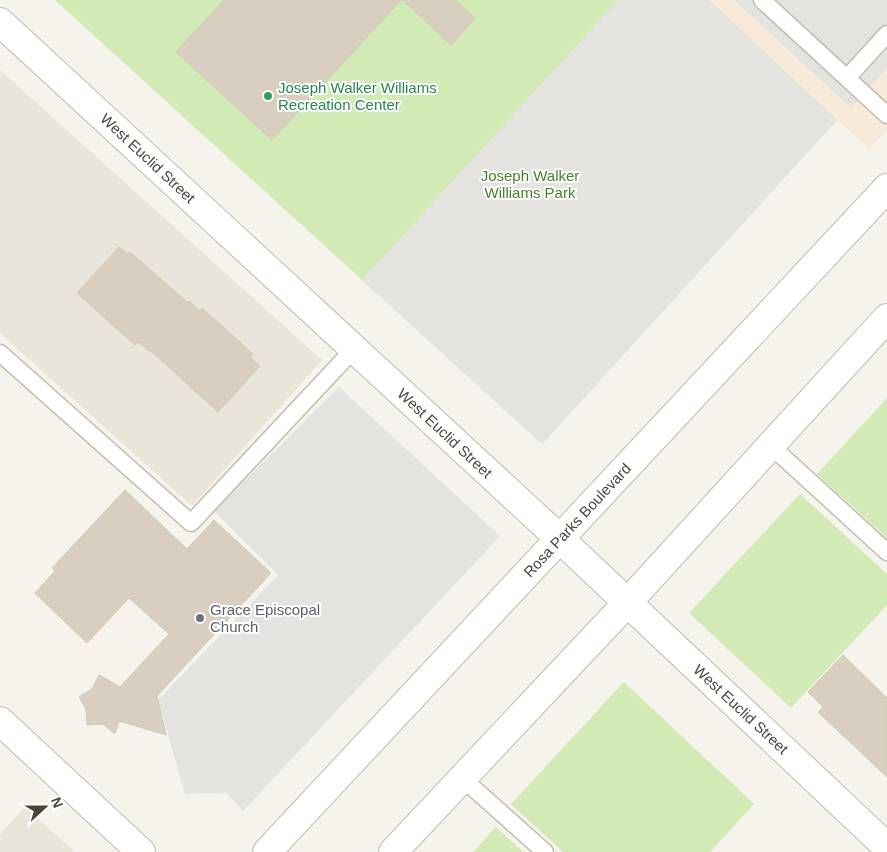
<svg xmlns="http://www.w3.org/2000/svg" width="887" height="852" viewBox="0 0 887 852" font-family="Arial,sans-serif">
	<style>
		.residential { fill: #eae5da }
		.commercial { fill: #f7ead8 }
		.green { fill: #d2eab5 }
		.parking { fill: #e5e3e0 }
		.building { fill: #d8cfc1; stroke: #d3c7b4 }
		.lines { fill: none; stroke-linecap: round; stroke-linejoin: round }
		.service-casing { stroke: #c2bbae; stroke-width: 19 }
		.minor-casing { stroke: #c2bbae; stroke-width: 30 }
		.tertiary-casing { stroke: #c2bbae; stroke-width: 30 }
		.service { stroke: #fff; stroke-width: 16 }
		.minor { stroke: #fff; stroke-width: 28 }
		.tertiary { stroke: #fff; stroke-width: 28 }
		.leisure-dot { fill: #2e9e5b; stroke: #fff; stroke-width: 2 }
		.worship-dot { fill: #6b7280; stroke: #fff; stroke-width: 2 }
		.labels { text-anchor: middle; dominant-baseline: central; stroke-width: 4; stroke-linejoin: round; paint-order: stroke }
		.leisure-label { font-size: 15px; fill: #27864d; stroke: #fff; text-anchor: start }
		.street-label { font-size: 15px; fill: #4b4439; stroke: #fff }
		.park-label { font-size: 15px; fill: #4a7f2a; stroke: #fff }
		.worship-label { font-size: 15px; fill: #5b616d; stroke: #fff; text-anchor: start }
	</style>
	<rect width="100%" height="100%" fill="#f6f3ec"/>
	<g class="residential">
		<path d="M0,70l322,290 -130,146 -192,-173z"/>
		<path d="M25,807l50,45h-75v-18z"/>
	</g>
	<path class="commercial" d="M705,0h182v129l-18,20z"/>
	<g class="green">
		<path d="M55,0h654l128,120 -295,324z"/>
		<path d="M887,398v140l-70,-64z"/>
		<path d="M800,494l87,80v31l-96,103 -102,-95z"/>
		<path d="M624,682l130,122 -44,48h-147l-52,-48z"/>
		<path d="M496,827l27,25h-50z"/>
	</g>
	<g class="parking">
		<path d="M618,0h91l128,120 -295,324 -180,-164z"/>
		<path d="M734,0h153v68l-36,40z"/>
		<path d="M339,387l161,149 -257,275 -17,-18 -41,1 -27,-94 120,-125 -64,-64z"/>
	</g>
	<g class="building">
		<path d="M224,0h177l-129,140 -96,-88z"/>
		<path d="M403,0h52l20,18 -24,27z"/>
		<path d="M119,247l9,7 2,-2 57,50 2,-1 11,10 2,-3 51,46 -3,3 10,9 -42,46 -68,-62 -1,1 -11,-9 -3,3 -58,-52z"/>
		<path d="M125,490l62,59 27,-29 57,53 -114,123 9,39 -47,-14 -4,13 -12,-10 -16,1 -1,-16 -7,-12 13,-8 7,-14 21,12 49,-53 -40,-36 -42,45 -52,-50 20,-22 -3,-3z"/>
		<path d="M843,655l44,43v79l-69,-65 5,-5 -15,-15z"/>
	</g>
	<g class="lines">
		<g class="service-casing">
			<g id="service">
				<path d="M762,0l125,115"/>
				<path d="M847,78l40,-44"/>
				<path d="M0,353l191,170 163,-174"/>
				<path d="M770,445l117,107"/>
				<path d="M462,778l83,74"/>
			</g>
		</g>
		<g class="minor-casing">
			<g id="minor">
				<path d="M0,22l559,516 328,309"/>
				<path d="M0,721l141,131"/>
			</g>
		</g>
		<g class="tertiary-casing">
			<g id="tertiary">
				<path d="M267,852l620,-664"/>
				<path d="M393,852l235,-250 259,-284"/>
			</g>
		</g>
		<use href="#service" class="service"/>
		<use href="#minor" class="minor"/>
		<use href="#tertiary" class="tertiary"/>
	</g>
	<circle class="leisure-dot" cx="268" cy="96" r="5"/>
	<circle class="worship-dot" cx="200" cy="618" r="5"/>
	<g class="labels">
		<g class="leisure-label">
			<text x="278" y="87">Joseph Walker Williams<tspan x="278" dy="17">Recreation Center</tspan></text>
		</g>
		<g class="street-label">
			<text transform="translate(148 158) rotate(43)">West Euclid Street</text>
			<text transform="translate(445 433) rotate(43)">West Euclid Street</text>
			<text transform="translate(577 520) rotate(-47)">Rosa Parks Boulevard</text>
			<text transform="translate(741 709) rotate(43)">West Euclid Street</text>
		</g>
		<g class="park-label">
			<text x="530" y="175">Joseph Walker<tspan x="530" dy="17">Williams Park</tspan></text>
		</g>
		<g class="worship-label">
			<text x="210" y="609">Grace Episcopal<tspan x="210" dy="17">Church</tspan></text>
		</g>
	</g>
	<g transform="translate(45 807) rotate(69)" stroke="#ffffff" stroke-width="4" paint-order="stroke">
	<path d="M0-4L9 19L0 12L-9 19Z" fill="#4b4439"/>
	<text y="-8" font-size="14" font-weight="bold" text-anchor="middle" fill="#4b4439">N</text>
	</g>
</svg>
